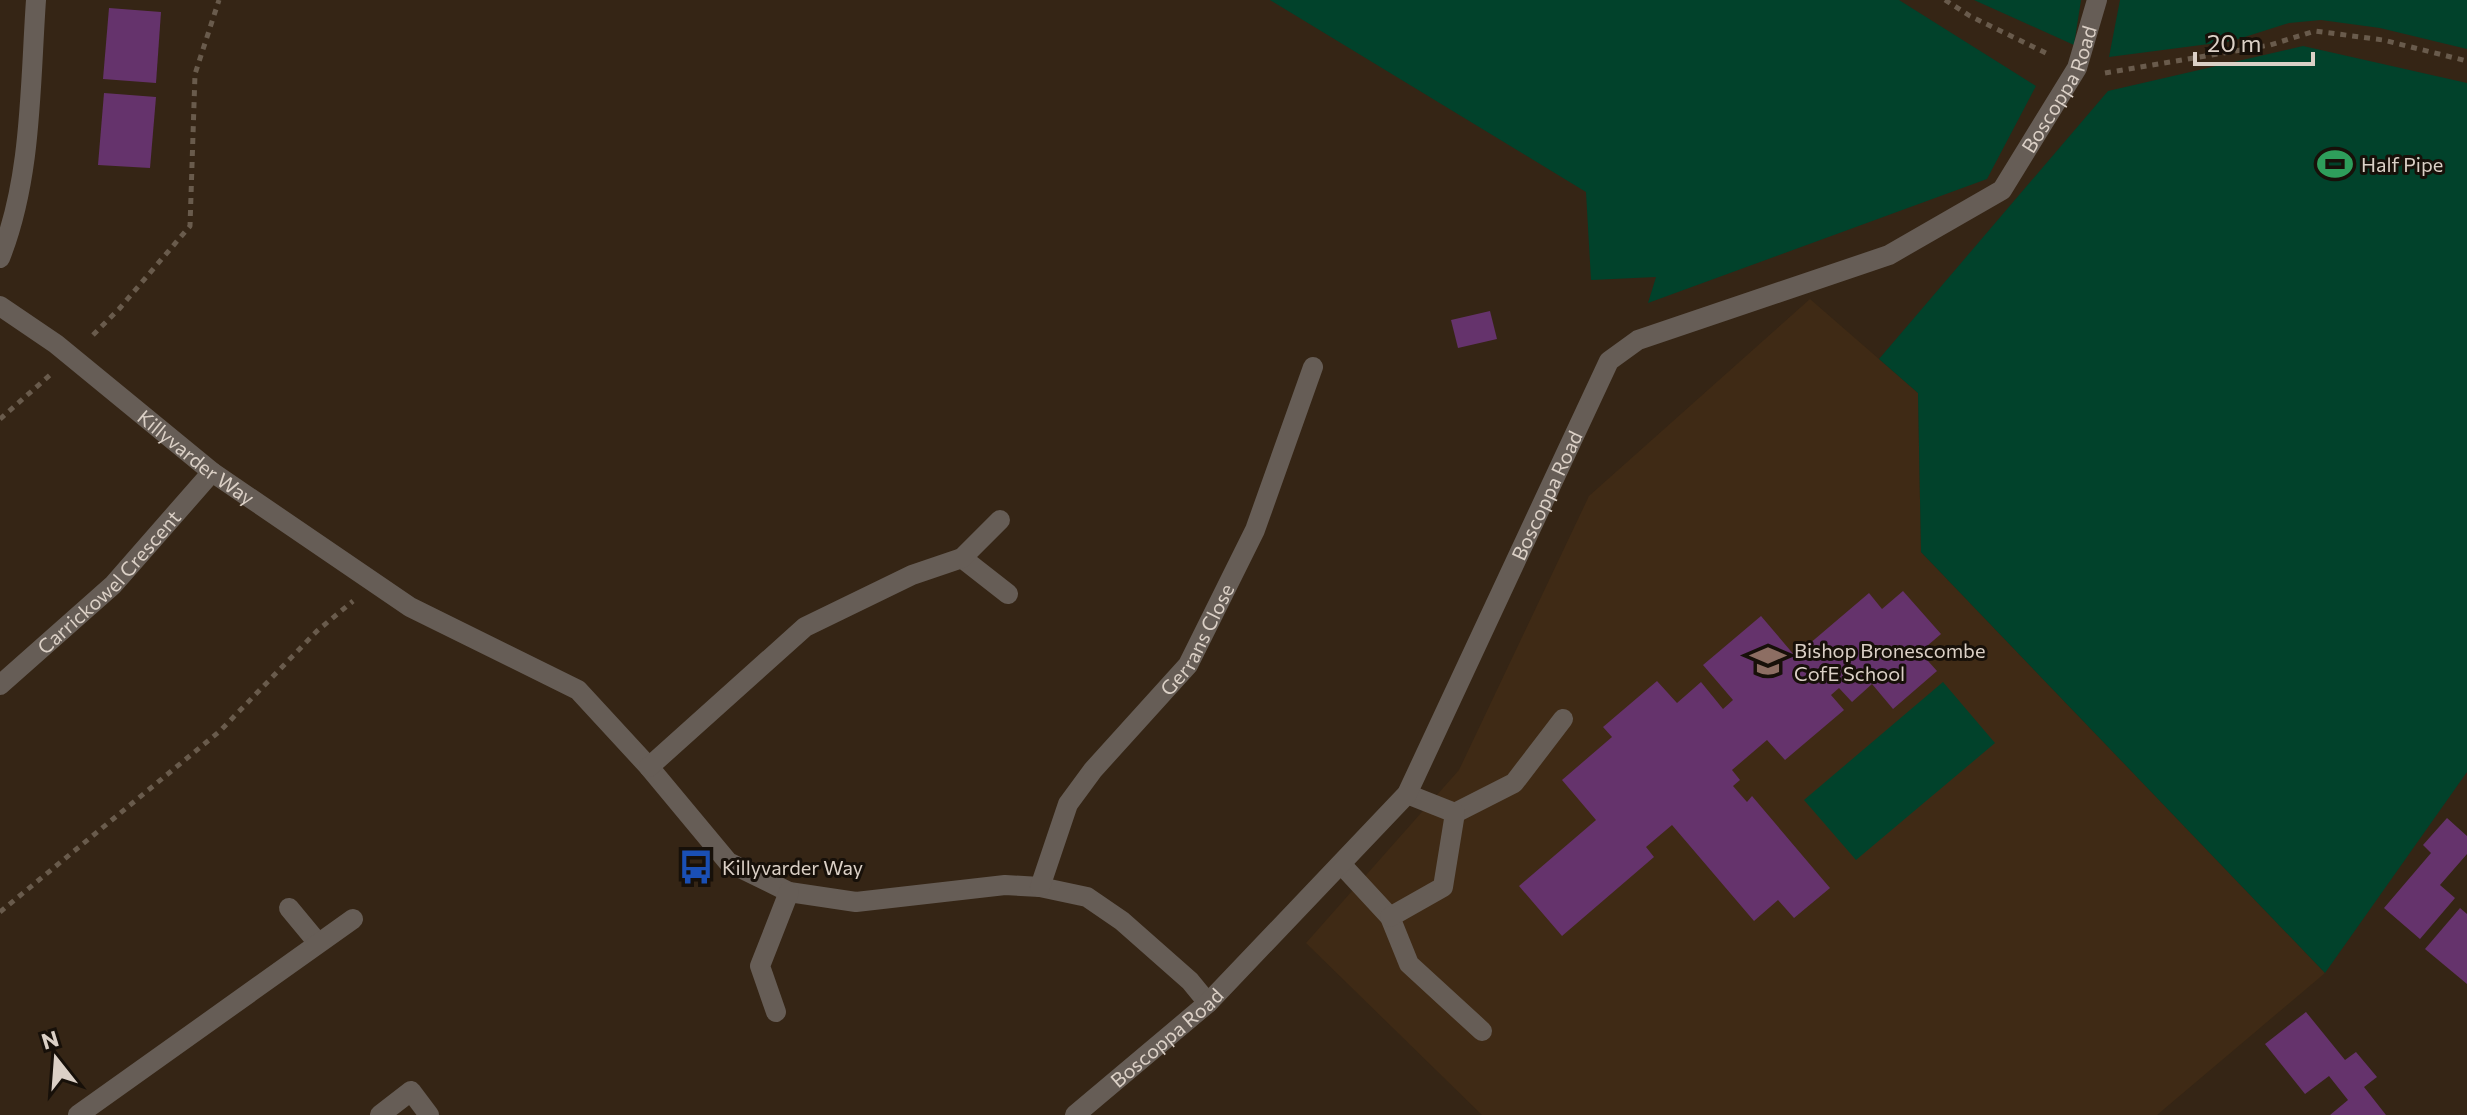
<svg xmlns="http://www.w3.org/2000/svg" width="2467" height="1115" viewBox="0 0 2467 1115" font-family="Commissioner,sans-serif">
	<style>
		.built { fill: #3f2a15 }
		.green { fill: #01422b }
		.building { fill: #65336c }
		.lines { fill: none; stroke-linecap: round; stroke-linejoin: round }
		.path { stroke: #695b4c; stroke-width: 5; stroke-dasharray: 6 6; stroke-linecap: butt }
		.minor { stroke: #665d56; stroke-width: 20 }
		.labels { text-anchor: middle; dominant-baseline: central; stroke-width: 6; stroke-linejoin: round; paint-order: stroke }
		.street-label { font-size: 20px; fill: #dbd0c6; stroke: #171009 }
		.poi-label { font-size: 20px; fill: #dbd0c6; stroke: #171009; text-anchor: start }
	</style>
	<rect width="100%" height="100%" fill="#352515"/>
	<path class="built" d="M1810,299l108,94 3,159 404,421 -168,142h-675l-176,-172 153,-173 130,-274z"/>
	<g class="green">
		<path d="M1270,0h629l137,86 -49,93 -339,124 8,-26 -65,3 -5,-88z"/>
		<path d="M1974,0h107l-7,45z"/>
		<path d="M2120,0h347v49l-87,-21 -59,-8 -32,3 -57,18 -123,16z"/>
		<path d="M2303,46l164,37v689l-142,201 -404,-421 -3,-159 -39,-34 229,-268z"/>
		<path d="M1943,682l52,61 -139,117 -52,-60z"/>
	</g>
	<g class="building">
		<path d="M109,8l52,4 -5,71 -53,-4z"/>
		<path d="M104,93l52,4 -6,71 -52,-3z"/>
		<path d="M1490,311l7,28 -39,9 -7,-28z"/>
		<path d="M1903,591l38,43 -21,18 17,19 -44,38 -21,-25 -20,18 -13,-14 -8,7 13,15 -59,50 -18,-20 -35,30 8,10 -7,6 14,16 5,-6 78,92 -36,30 -16,-18 -24,21 -82,-96 -26,22 8,10 -92,79 -43,-50 77,-66 -34,-40 50,-43 -9,-10 54,-46 20,22 24,-21 22,27 10,-9 -30,-35 58,-49 34,40 74,-63 13,16z"/>
		<path d="M2447,818l20,18v18l-27,31 15,13 -35,41 -36,-31 47,-55 -8,-8z"/>
		<path d="M2460,908l7,6v70l-42,-35z"/>
		<path d="M2306,1012l39,48 11,-8 21,25 -13,10 22,28h-56l18,-15 -19,-24 -24,18 -40,-50z"/>
	</g>
	<g class="lines">
		<g class="path">
			<path d="M1945,0l25,16 80,39"/>
			<path d="M2105,73l165,-28 45,-14 68,9 84,21"/>
			<path d="M93,335l26,-26 71,-83 5,-152 24,-74"/>
			<path d="M0,419l50,-44"/>
			<path d="M0,912l220,-181 97,-100 36,-30"/>
		</g>
		<g class="minor">
			<path d="M0,258c32,-80 30,-173 36,-258"/>
			<path id="s1" d="M0,306l56,38 156,128 198,135 168,83 71,77 79,95 61,30 67,10 149,-17 35,2 47,10 35,24 68,60 18,22"/>
			<path d="M962,558l46,36"/>
			<path id="s2" d="M0,685l113,-100 99,-113"/>
			<path d="M649,767l156,-140 107,-52 50,-17 38,-38"/>
			<path d="M1455,813l59,-30 49,-64"/>
			<path d="M1341,864l49,53 19,47 73,67"/>
			<path id="s3" d="M1040,887l28,-83 25,-34 95,-105 67,-135 58,-163"/>
			<path d="M289,908l29,35"/>
			<path d="M1390,917l53,-30 12,-74 -48,-19"/>
			<path d="M776,1012l-16,-46 29,-74"/>
			<path d="M78,1115l275,-196"/>
			<path d="M380,1115l31,-24 18,24"/>
			<path id="s4" d="M1075,1115l133,-112 199,-209 202,-433 29,-21 251,-85 113,-65 75,-122 20,-68"/>
		</g>
	</g>
	<defs>
		<g id="stadium-bare" transform="scale(2.76)"><path d="M0-5a6.5 5 0 1 0 0 10a6.5 5 0 1 0 0-10ZM-3.5-1.8h7v3.6h-7Z" fill="#2e9e5b" stroke="#171009" stroke-width="2.5" paint-order="stroke"/></g>
		<g id="school-bare" transform="scale(2.76)"><path d="M0-5L7-2L0 1L-7-2ZM-4 1L0 2.5L4 1V4Q0 6-4 4Z" fill="#8d6e63" stroke="#171009" stroke-width="2.5" paint-order="stroke"/></g>
		<g id="bus-bare" transform="scale(2.76)"><path d="M-5-6H5V4H4V6H2V4H-2V6H-4V4H-5ZM-3.5-4V0h7V-4ZM-3.5 1.2v1.5H-2V1.2ZM2 1.2v1.5H3.5V1.2Z" fill="#1a4fb4" stroke="#171009" stroke-width="2.5" paint-order="stroke"/></g>
	</defs>
	<g fill-rule="evenodd">
		<use href="#stadium-bare" x="2335" y="164"/>
		<use href="#school-bare" x="1768" y="661"/>
		<use href="#bus-bare" x="696" y="867"/>
	</g>
	<g class="labels">
		<g class="street-label">
			<text stroke="none"><textPath href="#s4" startOffset="1488">Boscoppa Road</textPath></text>
			<text stroke="none"><textPath href="#s1" startOffset="248">Killyvarder Way</textPath></text>
			<text stroke="none"><textPath href="#s4" startOffset="792">Boscoppa Road</textPath></text>
			<text stroke="none"><textPath href="#s2" startOffset="150">Carrickowel Crescent</textPath></text>
			<text stroke="none"><textPath href="#s3" startOffset="298">Gerrans Close</textPath></text>
			<text stroke="none"><textPath href="#s4" startOffset="120">Boscoppa Road</textPath></text>
		</g>
		<g class="poi-label">
			<text x="2361" y="164">Half Pipe</text>
			<text x="1794" y="650">Bishop Bronescombe<tspan x="1794" dy="23">CofE School</tspan></text>
			<text x="722" y="867">Killyvarder Way</text>
		</g>
	</g>
	<g transform="translate(56 1059) rotate(343)" stroke="#171009" stroke-width="6" paint-order="stroke">
	<path d="M0-6L14 30L0 20L-14 30Z" fill="#dbd0c6"/>
	<text y="-12" font-size="22" font-weight="bold" text-anchor="middle" fill="#dbd0c6">N</text>
	</g>
	<path d="M2195 52v12h118v-12" fill="none" stroke="#dbd0c6" stroke-width="4"/>
	<text x="2207" y="52" font-size="24" fill="#dbd0c6" stroke="#171009" stroke-width="6" paint-order="stroke">20 m</text>
</svg>
